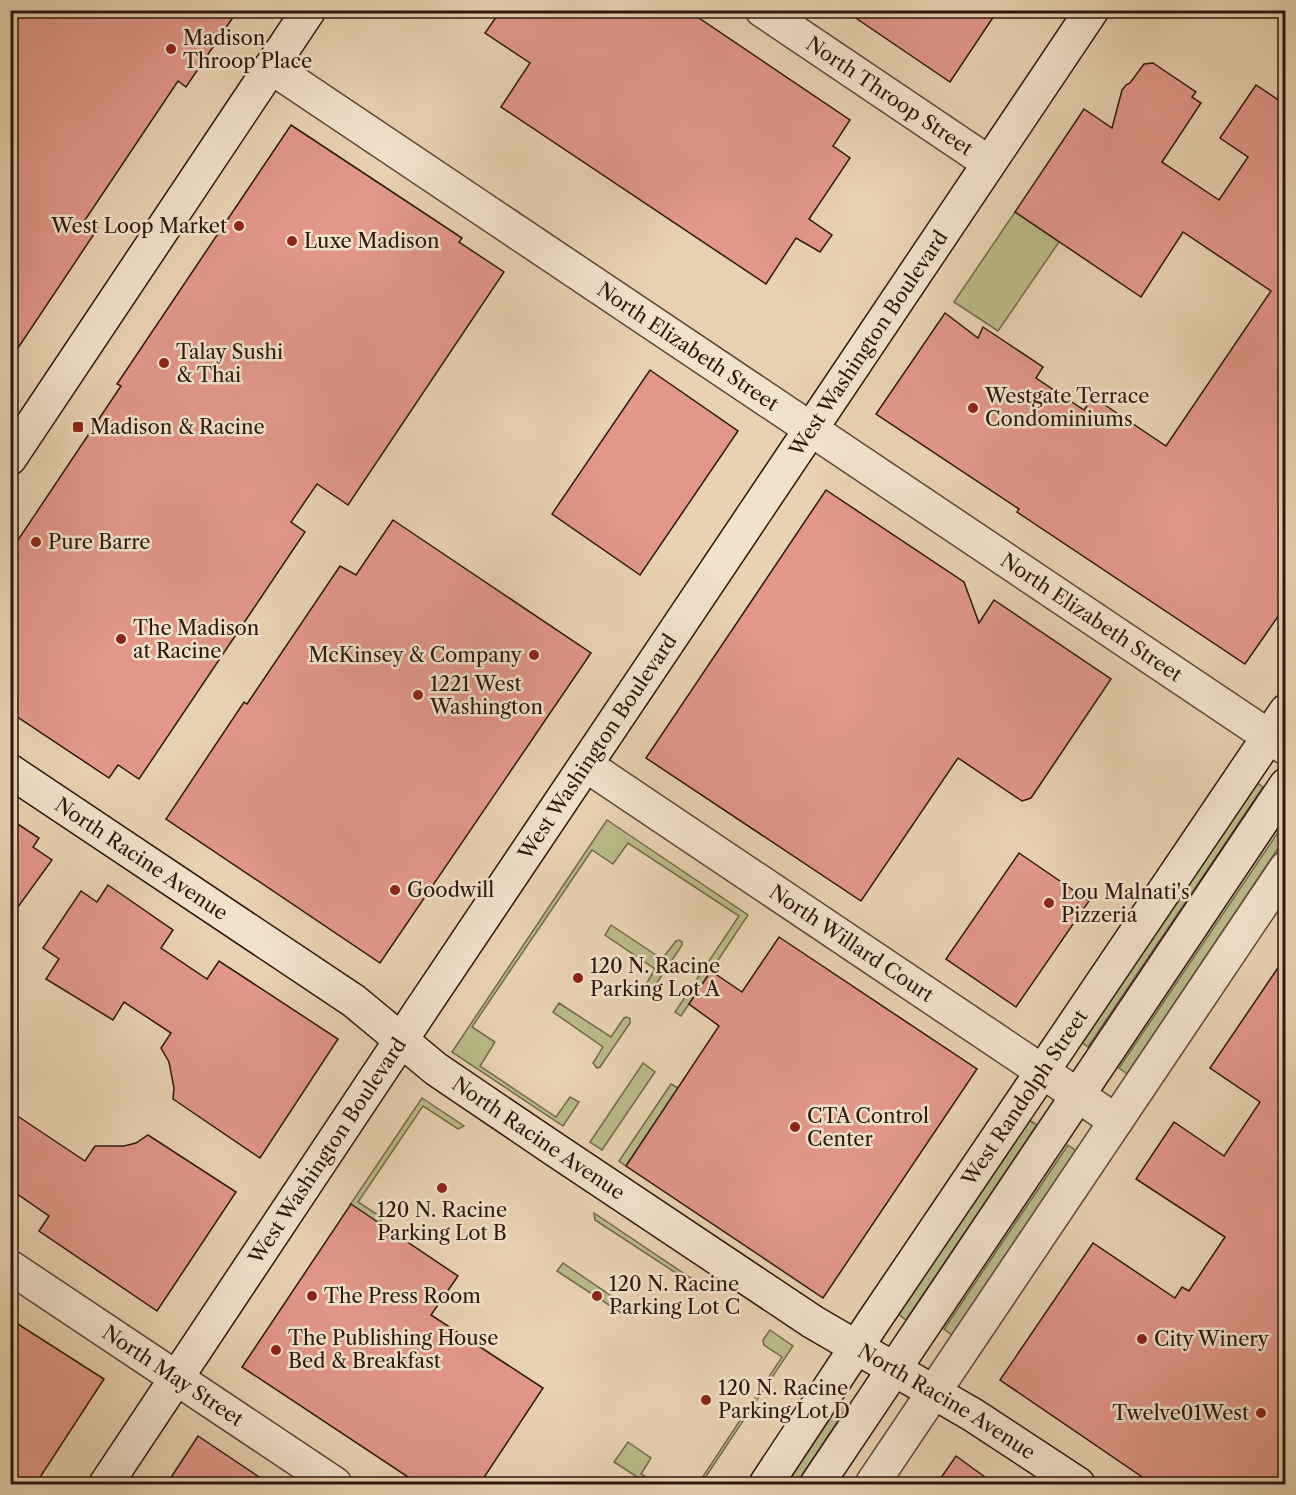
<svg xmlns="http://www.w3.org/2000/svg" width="1296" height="1495" viewBox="0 0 1296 1495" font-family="'Libre Caslon Text',serif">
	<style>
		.green { fill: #b9bb89; stroke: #72694c; stroke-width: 1.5 }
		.building { fill: #e29789; stroke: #2c170e; stroke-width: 1.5 }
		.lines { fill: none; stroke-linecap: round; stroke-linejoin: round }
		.street-casing { stroke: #5b4637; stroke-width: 36 }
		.secondary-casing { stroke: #2c170e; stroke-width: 36 }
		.street { stroke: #f1e2cc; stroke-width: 33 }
		.secondary { stroke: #f1e2cc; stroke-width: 33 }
		.poi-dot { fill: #8f2418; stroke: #f1e2cc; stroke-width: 2 }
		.labels { text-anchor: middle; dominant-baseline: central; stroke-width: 5; stroke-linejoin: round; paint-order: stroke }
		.poi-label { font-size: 20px; fill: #2c170e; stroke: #f1e2cc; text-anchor: start }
		.street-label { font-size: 20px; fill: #2c170e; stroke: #f1e2cc }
	</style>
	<rect width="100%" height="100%" fill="#e9d2b1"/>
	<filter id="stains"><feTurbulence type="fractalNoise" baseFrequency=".00333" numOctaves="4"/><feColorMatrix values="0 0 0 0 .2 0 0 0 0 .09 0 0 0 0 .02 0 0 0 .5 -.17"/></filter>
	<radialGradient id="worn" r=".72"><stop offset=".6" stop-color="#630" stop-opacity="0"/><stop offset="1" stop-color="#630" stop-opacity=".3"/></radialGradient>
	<g class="green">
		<path d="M1015,212l44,30 -61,89 -44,-29z"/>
		<path d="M1256,782l7,5 -175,260 -8,-6z"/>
		<path d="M607,820l141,95 -67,101 -6,-4 64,-96 -111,-73 -15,21 -21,-14 -120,177 23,15 -15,24 76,51 14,-20 9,5 -16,24 -111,-74z"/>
		<path d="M1285,822v16l-158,236 -8,-6z"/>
		<path d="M611,925l51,34 14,-18 3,-1 3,2v3l-30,45 -3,1 -4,-5 10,-17 -50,-34z"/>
		<path d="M559,1003l52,34 13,-19 3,-1 3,2v4l-30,44 -3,1 -4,-5 10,-16 -50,-35z"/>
		<path d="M643,1063l12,9 -53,78 -12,-8z"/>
		<path d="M671,1084l7,4 -52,78 -7,-5z"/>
		<path d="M422,1098l42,28 -6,3 -35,-23 -65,96 23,15v8l-31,-20z"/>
		<path d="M1029,1120l8,5 -131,195 -8,-6z"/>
		<path d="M1068,1145l8,6 -123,185 -9,-7z"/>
		<path d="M594,1213l113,76 -2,3 -110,-72z"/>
		<path d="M563,1263l66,45 -5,7 -67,-44z"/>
		<path d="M770,1330l23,16 -92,138h-3l84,-127 -18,-12 -1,-5z"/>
		<path d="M839,1400l9,6 -52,78h-12z"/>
		<path d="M628,1442l23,16 -10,16 16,10h-9l-34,-22z"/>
	</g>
	<g class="building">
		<path d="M10,10h228l-52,77 -8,-6 -93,139 13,8 -88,132z"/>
		<path d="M501,10h186l163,110 -17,26 17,12 -41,61 23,16 -12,17 -24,-14 -30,46 -265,-177 29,-44 -45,-30z"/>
		<path d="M844,10h154l-48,72z"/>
		<path d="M1153,63l43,29 -4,5 9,6 -39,59 57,38 29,-43 -28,-19 36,-53 30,20v500l-41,59 -228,-152 2,-3 -143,-95 69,-101 33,25 5,-11 60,40 -7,11 48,32 9,-13 73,49 105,-155 -88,-59 -42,65 -126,-85 69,-103 28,19 10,-38 4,-5 4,-2 14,-19z"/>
		<path d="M291,125l171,113 -3,4 45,30 -156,233 -31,-21 -26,38 14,10 -166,247 -21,-14 -9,13 -99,-66v-160l111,-166 -4,-2z"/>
		<path d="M650,370l88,61 -98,144 -88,-61z"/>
		<path d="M826,490l138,92 15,41 15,-23 117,79 -80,119 -9,3 -64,-43 -97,143 -215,-143z"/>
		<path d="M393,520l198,133 -211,310 -214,-144 78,-117 3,2 93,-138 16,9z"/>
		<path d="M10,819l29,19 -6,9 19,13 -42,58z"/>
		<path d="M1019,853l70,48 -73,106 -70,-48z"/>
		<path d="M108,885l65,45 -12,18 46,31 12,-18 119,78 -78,119 -87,-59 1,-11 -5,-26 -8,-14 10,-15 -47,-31 -11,18 -67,-41 13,-20 -16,-11 38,-57 16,11z"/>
		<path d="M779,937l198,132 -154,229 -197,-132 93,-140 -30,-22 22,-33 31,21z"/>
		<path d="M1286,956v529h-132l-154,-105 93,-137 82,55 7,-11 7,4 36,-54 -89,-58 38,-57 50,34 36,-54 -50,-34z"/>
		<path d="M10,1111l75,50 10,-15h29l12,-3 12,-8 88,57 -79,119 -118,-80 10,-15 -39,-27z"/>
		<path d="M351,1204l107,72 -27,39 112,73 -64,97h-59l-178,-118z"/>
		<path d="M10,1319l94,60 -69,106h-25z"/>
		<path d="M198,1436l73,49h-105z"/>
		<path d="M956,1456l40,29h-60z"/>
	</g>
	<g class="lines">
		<g class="street-casing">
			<g id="street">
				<path id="s1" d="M762,10l227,153"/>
				<path id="s2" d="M271,67l1015,681"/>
				<path id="s3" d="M586,765l530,356"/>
				<path id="s4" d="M10,1267l325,217"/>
				<path d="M872,1484l414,-616"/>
			</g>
		</g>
		<g class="secondary-casing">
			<g id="secondary">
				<path d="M10,458l299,-448"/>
				<path id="s5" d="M10,771l344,230 82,68 118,80 259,173 160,93 105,69"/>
				<path id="s6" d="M106,1484l313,-471 673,-1003"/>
				<path id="s7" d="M766,1484l105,-159 415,-614"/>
				<path d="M817,1484l469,-699"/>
			</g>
		</g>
		<use href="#street" class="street"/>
		<use href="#secondary" class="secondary"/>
	</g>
	<g class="poi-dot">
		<circle cx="171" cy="49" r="6"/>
		<circle cx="239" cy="226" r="6"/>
		<circle cx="292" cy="241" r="6"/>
		<circle cx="164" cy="363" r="6"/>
		<circle cx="973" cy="408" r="6"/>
		<rect x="72" y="421" width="12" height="12" rx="3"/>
		<circle cx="36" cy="542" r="6"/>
		<circle cx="121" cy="639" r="6"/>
		<circle cx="534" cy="655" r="6"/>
		<circle cx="418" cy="695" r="6"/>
		<circle cx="395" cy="890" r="6"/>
		<circle cx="1049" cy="903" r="6"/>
		<circle cx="578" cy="978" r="6"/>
		<circle cx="795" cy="1127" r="6"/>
		<circle cx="442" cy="1188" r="6"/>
		<circle cx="312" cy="1296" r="6"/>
		<circle cx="597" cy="1296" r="6"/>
		<circle cx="1142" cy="1339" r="6"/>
		<circle cx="276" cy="1350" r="6"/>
		<circle cx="706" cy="1400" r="6"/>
		<circle cx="1261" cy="1413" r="6"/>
	</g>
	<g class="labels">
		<g class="poi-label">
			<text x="183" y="38">Madison<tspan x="183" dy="23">Throop Place</tspan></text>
			<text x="227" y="226" text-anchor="end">West Loop Market</text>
			<text x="304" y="241">Luxe Madison</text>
			<text x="176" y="352">Talay Sushi<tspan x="176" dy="23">&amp; Thai</tspan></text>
			<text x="985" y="396">Westgate Terrace<tspan x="985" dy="23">Condominiums</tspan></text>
			<text x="90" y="427">Madison &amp; Racine</text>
			<text x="48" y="542">Pure Barre</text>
			<text x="133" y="628">The Madison<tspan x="133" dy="23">at Racine</tspan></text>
			<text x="522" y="655" text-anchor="end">McKinsey &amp; Company</text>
			<text x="430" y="684">1221 West<tspan x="430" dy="23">Washington</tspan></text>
			<text x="407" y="890">Goodwill</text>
			<text x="1061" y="892">Lou Malnati's<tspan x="1061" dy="23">Pizzeria</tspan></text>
			<text x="590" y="966">120 N. Racine<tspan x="590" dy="23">Parking Lot A</tspan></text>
			<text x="807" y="1116">CTA Control<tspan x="807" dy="23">Center</tspan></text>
			<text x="442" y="1210" text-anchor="middle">120 N. Racine<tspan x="442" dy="23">Parking Lot B</tspan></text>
			<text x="609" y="1284">120 N. Racine<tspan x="609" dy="23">Parking Lot C</tspan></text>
			<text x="324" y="1296">The Press Room</text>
			<text x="288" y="1338">The Publishing House<tspan x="288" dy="23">Bed &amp; Breakfast</tspan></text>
			<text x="1154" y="1339">City Winery</text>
			<text x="718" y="1388">120 N. Racine<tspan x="718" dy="23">Parking Lot D</tspan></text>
			<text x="1249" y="1413" text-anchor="end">Twelve01West</text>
		</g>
		<g class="street-label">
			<text stroke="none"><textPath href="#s1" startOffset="154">North Throop Street</textPath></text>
			<text stroke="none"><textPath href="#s6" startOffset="1372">West Washington Boulevard</textPath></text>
			<text stroke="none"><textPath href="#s2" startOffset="502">North Elizabeth Street</textPath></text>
			<text stroke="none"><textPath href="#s2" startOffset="988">North Elizabeth Street</textPath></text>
			<text stroke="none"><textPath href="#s6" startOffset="886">West Washington Boulevard</textPath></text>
			<text stroke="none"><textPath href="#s5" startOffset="158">North Racine Avenue</textPath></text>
			<text stroke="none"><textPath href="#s3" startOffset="320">North Willard Court</textPath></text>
			<text stroke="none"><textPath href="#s7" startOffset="465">West Randolph Street</textPath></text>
			<text stroke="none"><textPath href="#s5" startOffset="644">North Racine Avenue</textPath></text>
			<text stroke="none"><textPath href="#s6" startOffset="400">West Washington Boulevard</textPath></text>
			<text stroke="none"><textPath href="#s4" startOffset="196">North May Street</textPath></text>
			<text stroke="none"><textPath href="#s5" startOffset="1130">North Racine Avenue</textPath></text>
		</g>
	</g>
	<rect width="1296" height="1495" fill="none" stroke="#e9d2b1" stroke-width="36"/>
	<rect x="12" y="12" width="1272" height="1471" fill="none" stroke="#2c170e" stroke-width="3"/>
	<rect x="18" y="18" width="1260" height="1459" fill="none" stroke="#2c170e" stroke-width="1.5"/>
	<rect width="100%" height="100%" filter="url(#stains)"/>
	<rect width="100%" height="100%" fill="url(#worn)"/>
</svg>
